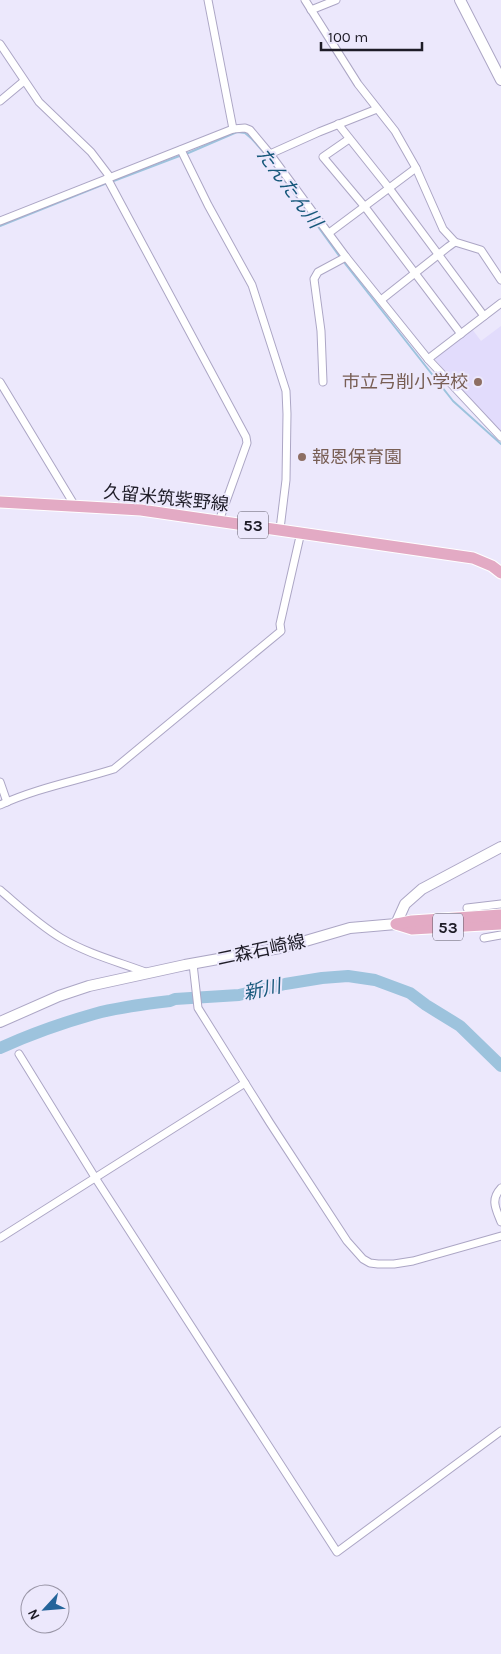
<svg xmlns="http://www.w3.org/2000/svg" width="501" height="1654" viewBox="0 0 501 1654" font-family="Karla,'Noto Sans JP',sans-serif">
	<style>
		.built { fill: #e2dcfc }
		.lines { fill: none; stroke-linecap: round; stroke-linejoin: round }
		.stream { stroke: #9dc3dd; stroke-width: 2 }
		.river { stroke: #9dc3dd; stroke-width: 12 }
		.minor-casing { stroke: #aca6c5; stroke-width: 9 }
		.secondary-casing { stroke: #aca6c5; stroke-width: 12 }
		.primary-casing { stroke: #fff; stroke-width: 13 }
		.minor { stroke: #fff; stroke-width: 7 }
		.secondary { stroke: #fff; stroke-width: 10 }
		.primary { stroke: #e3aac4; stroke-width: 11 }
		.education-dot { fill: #8d6e63; stroke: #ece8fc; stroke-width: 2 }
		.labels { text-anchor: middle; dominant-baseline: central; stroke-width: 4; stroke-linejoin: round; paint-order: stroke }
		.shield { fill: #ece8fc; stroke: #5c5967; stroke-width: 1 }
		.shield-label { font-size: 16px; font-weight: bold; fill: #1e1c27 }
		.education-label { font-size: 18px; fill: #785e54; stroke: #ece8fc; text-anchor: end }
		.street-label { font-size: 18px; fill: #1e1c27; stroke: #ece8fc }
		.water-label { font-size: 19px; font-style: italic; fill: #17587b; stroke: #ece8fc }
	</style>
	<rect width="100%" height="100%" fill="#ece8fc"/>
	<path class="built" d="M501,326v106l-27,-26 -40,-48 38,-29 9,12z"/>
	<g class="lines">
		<g class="stream">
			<path d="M186,154l51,-22 8,1 7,6 15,17 73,101"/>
			<path d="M111,182l71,-27"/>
			<path d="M0,226l107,-43"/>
			<path d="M343,261l110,140 48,43"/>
		</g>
		<path class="river" d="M0,1048c31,-14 62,-25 94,-34 25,-7 50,-10 76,-13l5,-2 64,-4 46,-11 37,-6 26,-2 27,4 35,13 16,12 34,21 41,40"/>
		<g class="minor-casing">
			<g id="minor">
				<path d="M208,0l25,129"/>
				<path d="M305,0l53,84 37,47 21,37 27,61 12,13 26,8 20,30"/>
				<path d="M311,10l25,-10"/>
				<path d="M0,44l39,58 52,50 19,25"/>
				<path d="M0,101l24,-20"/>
				<path d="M338,124l51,64 95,128"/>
				<path d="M349,139l-26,18 42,50 96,127"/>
				<path d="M181,150l27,55 44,80 34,106 1,23 -1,66 -6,49"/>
				<path d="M270,154l49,-22 58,-23"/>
				<path d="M107,178l139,259 1,6 -28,78"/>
				<path d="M0,221l233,-92 12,-1 5,2 20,24 76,103 82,102 73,78"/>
				<path d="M329,233l87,-65"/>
				<path d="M381,300l67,-53 7,-5"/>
				<path d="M428,359l73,-56"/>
				<path d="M0,382l75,124"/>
				<path d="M323,382l-2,-51 -7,-52 4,-7 28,-15"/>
				<path d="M0,782l7,20"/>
				<path d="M0,805c37,-17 76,-24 114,-36l167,-138 -1,-7 21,-92"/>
				<path d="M0,890c20,17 39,35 61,48 27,16 58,24 87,35"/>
				<path d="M467,908l34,-4"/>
				<path d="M484,938l17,-3"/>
				<path d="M193,964l5,44 72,115 77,118 16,18 7,4 8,1h16l19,-3 88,-25"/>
				<path d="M19,1054l77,125 241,373 164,-121"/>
				<path d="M501,1188c-11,12 -5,21 0,34"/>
				<path d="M0,1238l245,-155"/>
			</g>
		</g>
		<g class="secondary-casing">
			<g id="secondary">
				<path d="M460,0l41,80"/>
				<path d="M0,1022l59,-26 30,-10 96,-21 100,-18 65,-19 46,-4 9,-20 17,-15 79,-42"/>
			</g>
		</g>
		<g class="primary-casing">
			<g id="primary">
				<path d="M0,502l141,8 332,48 19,8 9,7"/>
				<path d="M396,924l16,5 89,-5"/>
				<path d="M397,924l15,-3 89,-6"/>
			</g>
		</g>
		<use href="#minor" class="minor"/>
		<use href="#secondary" class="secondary"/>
		<use href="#primary" class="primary"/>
	</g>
	<g class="education-dot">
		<circle cx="478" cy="382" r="5"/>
		<circle cx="302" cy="457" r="5"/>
	</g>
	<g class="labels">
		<g class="shield">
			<rect x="238" y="511.5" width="30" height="27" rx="4"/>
			<rect x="433" y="913.5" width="30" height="27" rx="4"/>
		</g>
		<g class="shield-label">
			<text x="253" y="525">53</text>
			<text x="448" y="927">53</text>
		</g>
		<g class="education-label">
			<text x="468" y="382">市立弓削小学校</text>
			<text x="312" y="457" text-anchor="start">報恩保育園</text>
		</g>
		<g class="street-label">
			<text transform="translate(166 498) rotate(6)">久留米筑紫野線</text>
			<text transform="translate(261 950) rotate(-12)">二森石崎線</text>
		</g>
		<g class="water-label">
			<text transform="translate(289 188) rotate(53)">たんたん川</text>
			<text transform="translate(262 990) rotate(-12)">新川</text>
		</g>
	</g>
	<g transform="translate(45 1609) rotate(244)"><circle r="24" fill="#ece8fc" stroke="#9a96a7"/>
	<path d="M0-4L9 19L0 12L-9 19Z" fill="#24649a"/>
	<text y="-8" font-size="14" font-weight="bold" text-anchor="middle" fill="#1e1c27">N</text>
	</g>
	<path d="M321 42v8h101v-8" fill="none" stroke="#1e1c27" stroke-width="2.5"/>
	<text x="328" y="42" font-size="15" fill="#1e1c27" stroke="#ece8fc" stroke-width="4" paint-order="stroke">100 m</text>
</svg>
